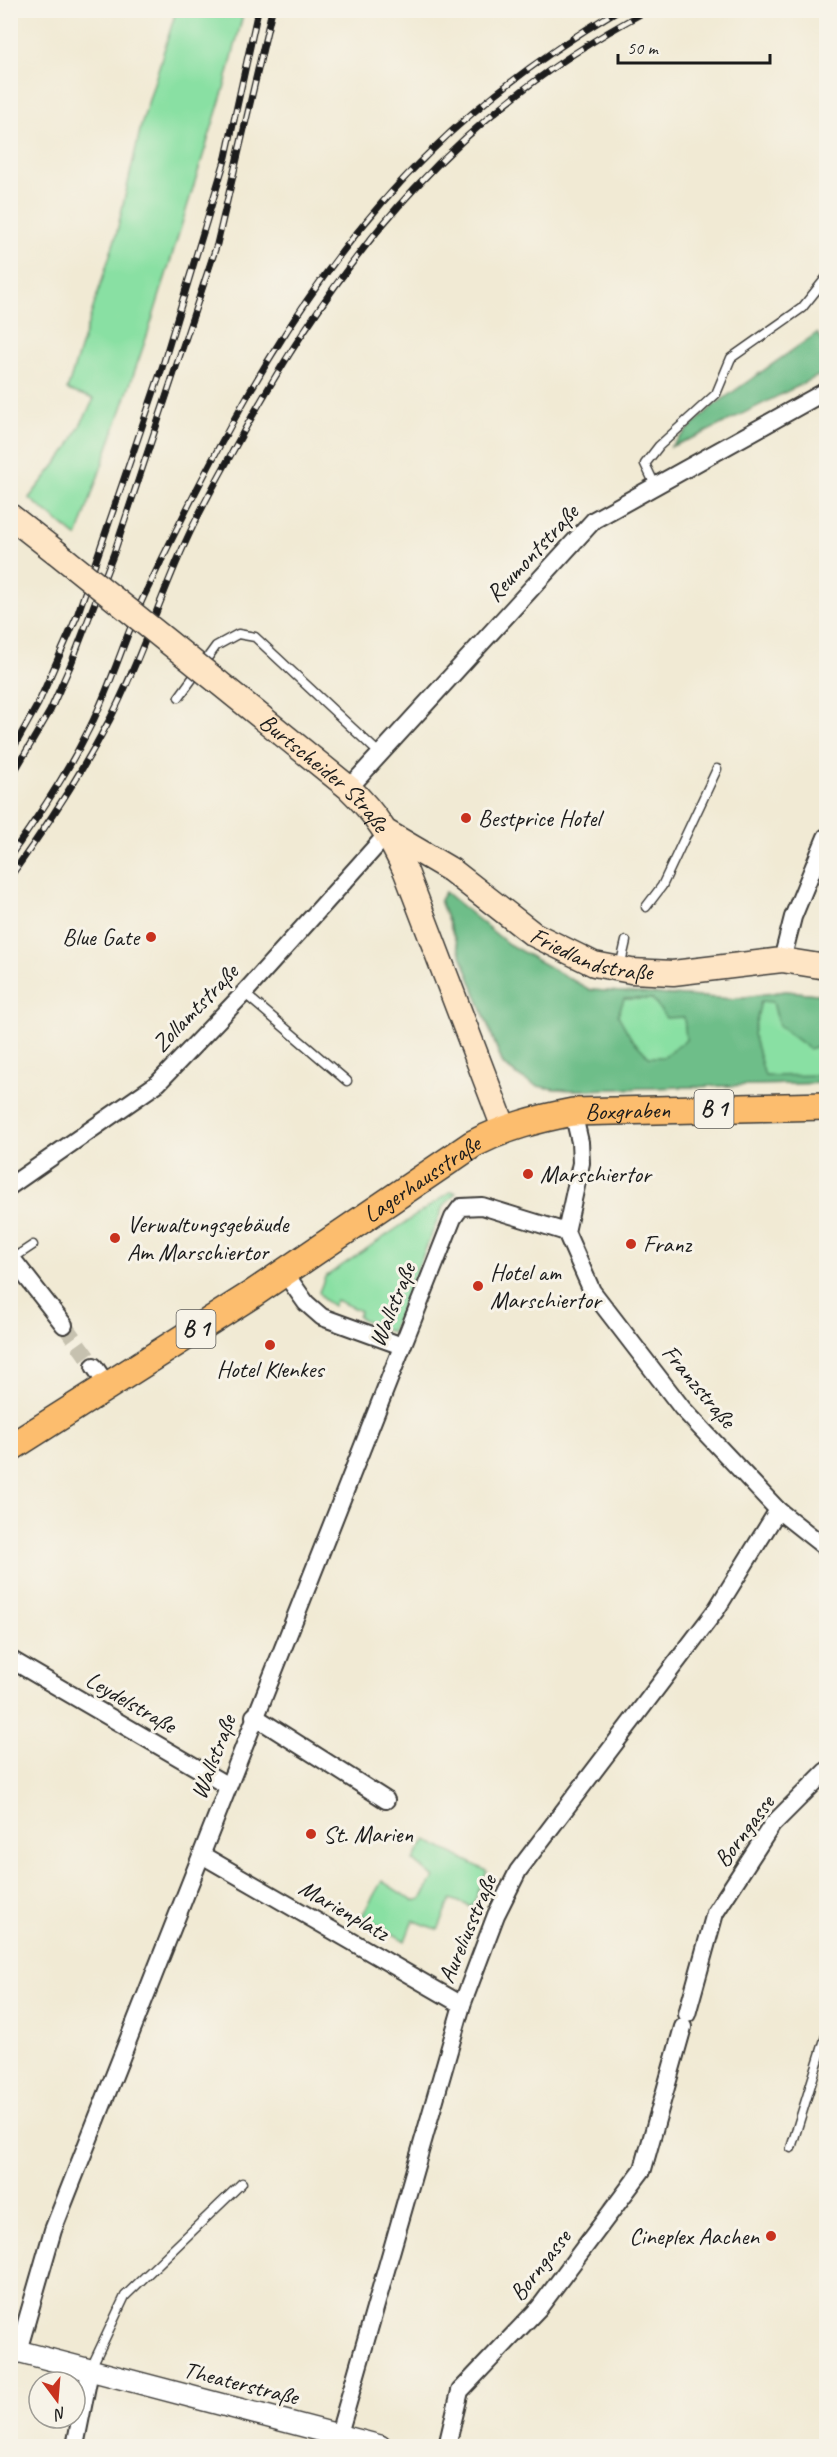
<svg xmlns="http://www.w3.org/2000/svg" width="837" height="2457" viewBox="0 0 837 2457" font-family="Caveat,sans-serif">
	<rect width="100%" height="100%" fill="#f7f3e8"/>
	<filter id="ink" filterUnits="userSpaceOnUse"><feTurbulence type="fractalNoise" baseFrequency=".0167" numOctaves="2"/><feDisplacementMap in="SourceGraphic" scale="12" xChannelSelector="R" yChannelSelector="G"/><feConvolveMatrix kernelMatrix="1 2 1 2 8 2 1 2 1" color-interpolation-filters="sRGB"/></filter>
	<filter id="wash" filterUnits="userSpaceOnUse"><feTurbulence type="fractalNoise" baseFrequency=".008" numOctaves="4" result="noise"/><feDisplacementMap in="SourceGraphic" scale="24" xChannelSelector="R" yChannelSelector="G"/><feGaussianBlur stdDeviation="1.35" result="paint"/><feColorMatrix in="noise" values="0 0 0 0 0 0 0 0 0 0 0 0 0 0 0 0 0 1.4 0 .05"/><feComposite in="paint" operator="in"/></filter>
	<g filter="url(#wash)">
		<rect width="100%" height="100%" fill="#f1ead4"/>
		<!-- green -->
		<g fill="#89e0a3" stroke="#527e60" stroke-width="1.5">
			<polygon points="176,11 244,11 225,85 148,333 77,537 29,498 67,450 94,399 67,390 116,236 141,126"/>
			<path d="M445,892L508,944L590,990L732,999L786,991L826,995V1083L577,1090C540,1089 532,1088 503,1065L440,900Z"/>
			<polygon points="452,1191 456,1193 443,1207 391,1332 358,1317 360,1311 336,1300 333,1306 323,1299 319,1292 325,1277"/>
			<polygon points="426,1840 487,1871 472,1907 451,1899 438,1930 413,1920 405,1941 362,1916 382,1881 413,1901 421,1899 434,1878 413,1860"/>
		</g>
		<!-- forest -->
		<g fill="#6ebe89" stroke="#456d52" stroke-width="1.5" fill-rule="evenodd">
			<polygon points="817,333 826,346 826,372 700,435 670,447 713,406"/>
			<path d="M445,892L508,944L590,990L732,999L786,991L826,995V1043L809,1049L779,1026L773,1002L761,1001L753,1034L765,1076L826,1075V1083L577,1090C540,1089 532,1088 503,1064L440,900ZM624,999H652L666,1018L684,1017L686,1040L663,1057H649L631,1038L618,1015Z"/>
		</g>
	</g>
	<g filter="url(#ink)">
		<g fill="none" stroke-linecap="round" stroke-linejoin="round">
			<!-- minor-tunnel -->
			<polyline stroke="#c6c1af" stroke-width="16" stroke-dasharray="16 8" stroke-linecap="butt" points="64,1325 94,1366"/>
			<!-- service casing -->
			<g stroke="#3c3b38" stroke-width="11">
				<g id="service">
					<polyline points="655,485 645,464 659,446 716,394 731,358 802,308 826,278"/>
					<polyline points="179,697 216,646 238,634 255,637 380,754"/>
					<polyline points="646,907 662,886 717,769"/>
					<polyline points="620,967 626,941"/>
					<polyline points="244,993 347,1081"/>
					<polyline points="12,1259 33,1245"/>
					<polyline points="791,2148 826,2036"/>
					<polyline points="90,2370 125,2296 242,2183"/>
				</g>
			</g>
			<!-- minor casing -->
			<g stroke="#3c3b38" stroke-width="20">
				<g id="minor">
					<polyline points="349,788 594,520 826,391"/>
					<polyline points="782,960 793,917 826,837"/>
					<polyline points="573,1112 580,1142 581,1163 566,1232 592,1291 682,1408 778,1510 826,1548"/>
					<polyline points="10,1186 158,1083 244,993 388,833"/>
					<polyline points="10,1256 64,1325"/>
					<polyline points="284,1272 306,1303 322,1317 402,1346"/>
					<polyline points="94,1366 107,1385"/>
					<polyline points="10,1659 228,1786"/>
					<polyline points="254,1716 386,1800"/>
					<polyline points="202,1855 462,2005"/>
					<polyline points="687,2014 715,1913 772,1825 826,1771"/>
					<polyline points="18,2351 53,2230 453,1218 461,1207 482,1206 566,1232"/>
					<polyline points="339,2434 462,2005 496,1915 518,1871 716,1610 778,1510"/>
					<polyline points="75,2446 90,2371"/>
					<polyline points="447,2446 460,2391 539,2308 643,2169 683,2027"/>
				</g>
			</g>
			<!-- tertiary casing -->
			<g stroke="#3c3b38" stroke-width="24">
				<polyline id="tertiary" points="10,2349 380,2446"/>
			</g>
			<!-- secondary casing -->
			<g stroke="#3c3b38" stroke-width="27">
				<g id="secondary">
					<polyline points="10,516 56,552"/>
					<path id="s1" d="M218,682L349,788C377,815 390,837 406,872L504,1128"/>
					<path id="s2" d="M388,833L451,870L533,934L594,964L631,971L673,973L782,960L826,967"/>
				</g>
			</g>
			<!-- primary casing -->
			<g stroke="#3c3b38" stroke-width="30">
				<g id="primary">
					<path id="s3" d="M10,1448L251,1295L473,1144C506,1127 537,1119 573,1112L826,1106"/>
				</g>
			</g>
			<!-- service -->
			<use href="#service" stroke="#fff" stroke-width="8"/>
			<!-- minor -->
			<use href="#minor" stroke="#fff" stroke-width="16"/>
			<!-- tertiary -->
			<use href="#tertiary" stroke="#fff" stroke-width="21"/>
			<!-- secondary -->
			<use href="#secondary" stroke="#fee5c5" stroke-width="24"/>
			<!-- primary -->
			<use href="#primary" stroke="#fcbd6e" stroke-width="27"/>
			<!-- rail casing -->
			<g stroke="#1c1c1c" stroke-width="7">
				<g id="rail">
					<polyline points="10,754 38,704 77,616 162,368 226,157 258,10"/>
					<polyline points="10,779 50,711 71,664 114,553 217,244 272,10"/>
					<path d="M10,856C39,816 67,773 89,729C111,686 124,639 144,596C221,437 303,275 431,151C487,96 551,50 618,10"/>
					<path d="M10,877C47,826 81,774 110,719C140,662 159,599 186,541C203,503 225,466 245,429C346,248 461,109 648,10"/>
				</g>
			</g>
			<!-- rail -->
			<use href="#rail" stroke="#f7f3e8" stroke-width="4.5" stroke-dasharray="14" stroke-linecap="butt"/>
			<!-- secondary-bridge casing -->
			<g stroke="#3c3b38" stroke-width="27" stroke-linecap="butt">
				<polyline id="secondary-bridge" points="56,552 218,682"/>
			</g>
			<!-- secondary-bridge -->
			<use href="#secondary-bridge" stroke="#fee5c5" stroke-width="24"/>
		</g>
	</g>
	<!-- markers -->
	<g fill="#c8321e" stroke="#f7f3e8" stroke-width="2">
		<circle cx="466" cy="818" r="6"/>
		<circle cx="151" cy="937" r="6"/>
		<circle cx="528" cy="1174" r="6"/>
		<circle cx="115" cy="1238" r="6"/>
		<circle cx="631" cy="1244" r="6"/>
		<circle cx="478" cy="1286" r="6"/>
		<circle cx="270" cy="1345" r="6"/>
		<circle cx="311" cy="1834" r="6"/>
		<circle cx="771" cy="2236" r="6"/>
	</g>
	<g text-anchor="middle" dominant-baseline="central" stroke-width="6" stroke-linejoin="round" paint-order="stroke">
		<!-- shield labels -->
		<g fill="#f7f3e8" stroke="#5e5c59" stroke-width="1.5">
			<rect x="694.5" y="1090" width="39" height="38" rx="4.5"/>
			<rect x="176.5" y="1310" width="39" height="38" rx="4.5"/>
		</g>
		<g font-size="22" font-weight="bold" fill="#1c1c1c">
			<text x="714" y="1109">B 1</text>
			<text x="196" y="1329">B 1</text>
		</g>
		<!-- street labels -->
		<g font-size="24" fill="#1c1c1c" stroke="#f7f3e8">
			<text transform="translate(532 553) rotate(-47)">Reumontstraße</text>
			<text stroke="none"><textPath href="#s1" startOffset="140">Burtscheider Straße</textPath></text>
			<text stroke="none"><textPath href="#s2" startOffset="240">Friedlandstraße</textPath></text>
			<text transform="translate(195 1008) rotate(-46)">Zollamtstraße</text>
			<text stroke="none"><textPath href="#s3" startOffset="714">Boxgraben</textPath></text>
			<text stroke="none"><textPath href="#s3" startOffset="492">Lagerhausstraße</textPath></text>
			<text transform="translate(392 1305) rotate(-68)">Wallstraße</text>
			<text transform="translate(699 1386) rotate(50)">Franzstraße</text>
			<text transform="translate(131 1702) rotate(30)">Leydelstraße</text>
			<text transform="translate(213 1757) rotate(-69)">Wallstraße</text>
			<text transform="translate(744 1831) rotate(-53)">Borngasse</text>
			<text transform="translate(344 1910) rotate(30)">Marienplatz</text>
			<text transform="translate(467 1929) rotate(-67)">Aureliusstraße</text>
			<text transform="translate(540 2265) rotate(-52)">Borngasse</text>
			<text transform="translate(241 2383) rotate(14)">Theaterstraße</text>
		</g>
		<!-- poi labels -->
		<g font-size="24" fill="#1c1c1c" stroke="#f7f3e8" text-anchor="start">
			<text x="478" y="818">Bestprice Hotel</text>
			<text x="139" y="937" text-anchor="end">Blue Gate</text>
			<text x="540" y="1174">Marschiertor</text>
			<text x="127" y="1224">Verwaltungsgebäude<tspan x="127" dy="28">Am Marschiertor</tspan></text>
			<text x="643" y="1244">Franz</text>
			<text x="490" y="1272">Hotel am<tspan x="490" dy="28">Marschiertor</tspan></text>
			<text x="270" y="1369" text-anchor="middle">Hotel Klenkes</text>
			<text x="323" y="1834">St. Marien</text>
			<text x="759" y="2236" text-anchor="end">Cineplex Aachen</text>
		</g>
	</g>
	<!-- margin -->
	<rect width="837" height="2457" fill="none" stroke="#f7f3e8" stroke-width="36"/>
	<!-- north arrow -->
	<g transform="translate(57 2400) rotate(164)"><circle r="28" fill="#f7f3e8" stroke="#9f9d96" stroke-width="1.5"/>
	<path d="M0-4.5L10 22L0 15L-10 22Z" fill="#c8321e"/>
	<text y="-9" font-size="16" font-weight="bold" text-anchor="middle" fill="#1c1c1c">N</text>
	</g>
	<!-- scale -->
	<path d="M618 54v9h152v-9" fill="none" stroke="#1c1c1c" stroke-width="3"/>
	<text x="627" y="54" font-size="18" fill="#1c1c1c" stroke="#f7f3e8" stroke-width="4.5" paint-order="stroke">50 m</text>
</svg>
